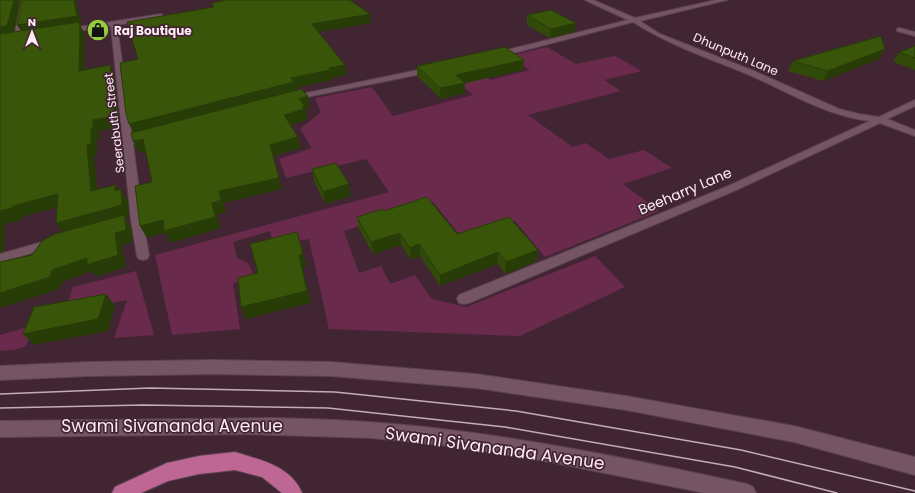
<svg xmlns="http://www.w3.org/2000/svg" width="915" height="493" viewBox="0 0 915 493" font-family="Poppins,sans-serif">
	<rect width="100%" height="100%" fill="#422533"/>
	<!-- green -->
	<g fill="#692a4c">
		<polygon points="547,47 576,64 615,56 642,71 604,80 621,91 528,115 573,147 586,143 609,159 644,150 672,168 623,184 659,211 545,257 515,221 462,238 433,202 344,231 359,273 381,266 390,284 415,275 432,299 466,307 595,256 625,287 520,336 329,329 309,239 273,246 270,231 233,242 237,258 248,263 255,278 233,283 240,329 172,335 155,255 389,192 366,159 286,178 279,159 312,148 300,129 321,112 315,98 372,87 393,116 473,95 443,70 470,64 490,80 530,70 509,56"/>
		<polygon points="136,271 154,335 114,338 127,300 65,311 73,287"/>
		<polygon points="34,325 26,346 18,349 0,351 0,335"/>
	</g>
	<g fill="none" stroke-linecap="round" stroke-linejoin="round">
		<!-- minor casing -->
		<g stroke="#5b434f" stroke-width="2">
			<g id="minor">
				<polygon points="21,0 27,0 20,38 17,40 14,38"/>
				<path d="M585,0H593L635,18L716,0H727L640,21L660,34L754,71L839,109L859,114L879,117L915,100V106L887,119L915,130V136L880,123L734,191L469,303L464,304L459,303L457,299L459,295L726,187L870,121C826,116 787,91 747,74C708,58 669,45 633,22L498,57L494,55L495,53L628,20Z"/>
				<polygon points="161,14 164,16 163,17 117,25 132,138 149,133 154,136 152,138 133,144 143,220 149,256 147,259 143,260 139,259 137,256 131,220 111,26 66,33 63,31 66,29"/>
				<polygon points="899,28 915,32 915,36 897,31 897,29"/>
				<polygon points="433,67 436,67 436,71 292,100 288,98 292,96"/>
				<polygon points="53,239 57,240 59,243 57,246 0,262 0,254"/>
				<polygon points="212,360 331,362 476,374 626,396 794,426 915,457 915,475 794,442 626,410 476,388 331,376 212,374 88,376 0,380 0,366 88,362"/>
				<path d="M270,418C327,419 385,422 442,429C545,441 646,462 747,484L753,487L756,493H705L529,458L441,445L372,438L244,434L0,437V421Z"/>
			</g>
		</g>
		<!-- major casing -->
		<g stroke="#5b434f" stroke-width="2">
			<path id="major" d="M235,452C260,460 291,466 302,493H282L262,477L235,470L199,474L168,481L141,493H112L115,487L167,463L199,456Z"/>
		</g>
		<!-- minor -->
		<use href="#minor" fill="#755564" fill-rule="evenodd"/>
		<!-- major -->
		<use href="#major" fill="#be6794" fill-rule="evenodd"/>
		<!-- tram -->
		<g stroke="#c3acb7" stroke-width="1.5">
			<polyline points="0,394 150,388 335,392 516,411 741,450 915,491"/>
			<polyline points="0,408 143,405 328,408 505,427 735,467 837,493"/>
		</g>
	</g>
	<!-- wall -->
	<g fill="#314909">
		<polygon points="527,15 576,23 574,32 550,38 527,25"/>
		<polygon points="915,46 915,70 893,62 899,52"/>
		<polygon points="879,59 823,81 788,71 793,61"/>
		<polygon points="524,60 523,70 465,83 465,93 441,99 417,76 417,66"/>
		<polygon points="312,169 351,196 325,204 314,181"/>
		<polygon points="384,211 457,234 538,250 536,262 505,274 498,264 440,286 420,256 411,260 401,245 373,254 359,229 357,217"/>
	</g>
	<!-- shaded-wall -->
	<g fill="#283c07">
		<polygon points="14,0 21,0 13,36 0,37 0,27"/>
		<polygon points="74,0 76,0 82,25 80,25 84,32 85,38 85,81 23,34 17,25"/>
		<polygon points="370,14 371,23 314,33 312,24"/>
		<polygon points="576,23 574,32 550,38 551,29"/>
		<polygon points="885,49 879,59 823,81 828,71"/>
		<polygon points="524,60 523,70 465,83 465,93 441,99 440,88 456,75"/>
		<polygon points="110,65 115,75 120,127 99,131 100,138 97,139 97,155 94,156 99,202 91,191 87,145 91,128"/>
		<polygon points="345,65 347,75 332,78 332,80 296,88 297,92 135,136 129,124 291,78 329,68"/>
		<polygon points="308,96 310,107 306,109 307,117 306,117 307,120 287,126 284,115 299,99"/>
		<polygon points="298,137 301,148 273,156 282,189 224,203 226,212 217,215 221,228 171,243 165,233 147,238 140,226 219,191 270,145"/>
		<polygon points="143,139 149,150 139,153 133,141"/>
		<polygon points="349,184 351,196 325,204 323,192"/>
		<polygon points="115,185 121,196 121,189 128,201 129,217 125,218 131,227 133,242 122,245 126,267 96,277 92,271 62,282 60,289 0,308 0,293 52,270 87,258 118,255 64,235 56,223 115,191"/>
		<polygon points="58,194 66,205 22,217 22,220 5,224 4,251 0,253 0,211 13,206"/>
		<polygon points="297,232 307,266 303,267 311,303 246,319 241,307 299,255"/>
		<polygon points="400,233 401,245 373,254 371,242"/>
		<polygon points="419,244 420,256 411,260 410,248"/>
		<polygon points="538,250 536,262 505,274 506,262"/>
		<polygon points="498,252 498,264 440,286 440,275"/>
		<polygon points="106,294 115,306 108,331 34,345 23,334"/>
	</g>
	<!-- building -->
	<g fill="#39550a" stroke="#283c07">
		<polygon points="0,0 14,0 7,26 0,27"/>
		<polygon points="22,0 74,0 77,16 17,25"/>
		<polygon points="227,0 350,0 370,14 312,24 345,65 329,68 330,70 291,78 294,82 129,124 126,114 120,63 138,59 127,22 214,7 211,3"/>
		<polygon points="551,10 576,23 551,29 527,15"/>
		<polygon points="79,22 80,28 79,71 110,65 114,116 93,120 93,127 91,128 91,144 87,145 91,191 115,185 115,191 121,189 122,205 56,223 58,194 13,206 12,208 0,211 0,34"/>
		<polygon points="881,36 885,49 828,71 793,61"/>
		<polygon points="915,46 915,58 899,52"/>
		<polygon points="505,47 524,60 456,75 465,83 440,88 417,66"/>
		<polygon points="301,89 308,96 299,99 305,106 302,107 304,109 284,115 298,137 270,145 279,178 219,191 221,200 212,203 215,217 164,231 163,220 140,226 135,186 152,182 143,139 133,141 131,133"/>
		<polygon points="336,163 349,184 323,192 312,169"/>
		<polygon points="427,197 457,234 509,217 538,250 506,262 498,252 440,275 419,244 410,248 400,233 371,242 357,217 383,209 384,211"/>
		<polygon points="124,215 126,230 115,233 118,255 87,265 87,258 52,270 50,277 0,293 0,262 32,255 42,241 55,234"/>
		<polygon points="297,232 303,254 299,255 307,291 241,307 238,278 258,273 250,244"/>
		<polygon points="106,294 98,319 23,334 34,307"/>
	</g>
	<!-- icons -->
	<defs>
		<g id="shop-disc" transform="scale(1.15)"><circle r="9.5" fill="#93cd3d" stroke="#422533"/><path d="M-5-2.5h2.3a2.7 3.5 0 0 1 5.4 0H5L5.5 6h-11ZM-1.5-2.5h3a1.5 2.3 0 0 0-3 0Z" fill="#111"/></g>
	</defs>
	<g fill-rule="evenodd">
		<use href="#shop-disc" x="98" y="30"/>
	</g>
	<g text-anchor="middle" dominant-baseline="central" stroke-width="3.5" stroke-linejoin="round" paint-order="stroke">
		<!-- far-poi labels -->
		<g font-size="12" font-weight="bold" fill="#ffebf4" stroke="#422533" text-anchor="start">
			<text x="114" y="30">Raj Boutique</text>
		</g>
		<!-- far-street labels -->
		<g font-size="12" fill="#ffebf4" stroke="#422533">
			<text transform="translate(736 54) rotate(23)">Dhunputh Lane</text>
			<text transform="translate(114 123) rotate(-97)">Seerabuth Street</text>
		</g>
		<!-- street labels -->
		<g font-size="14" fill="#ffebf4" stroke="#422533">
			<text transform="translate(685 191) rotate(-23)">Beeharry Lane</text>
		</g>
		<!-- near-street labels -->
		<g font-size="17" fill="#ffebf4" stroke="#422533">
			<text x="172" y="426">Swami Sivananda Avenue</text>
			<text transform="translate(495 448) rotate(8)">Swami Sivananda Avenue</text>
		</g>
	</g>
	<!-- north arrow -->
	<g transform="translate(32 32)" stroke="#422533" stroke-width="3" paint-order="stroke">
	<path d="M0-3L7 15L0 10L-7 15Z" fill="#ffebf4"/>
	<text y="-6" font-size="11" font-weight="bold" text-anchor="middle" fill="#ffebf4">N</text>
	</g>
</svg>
